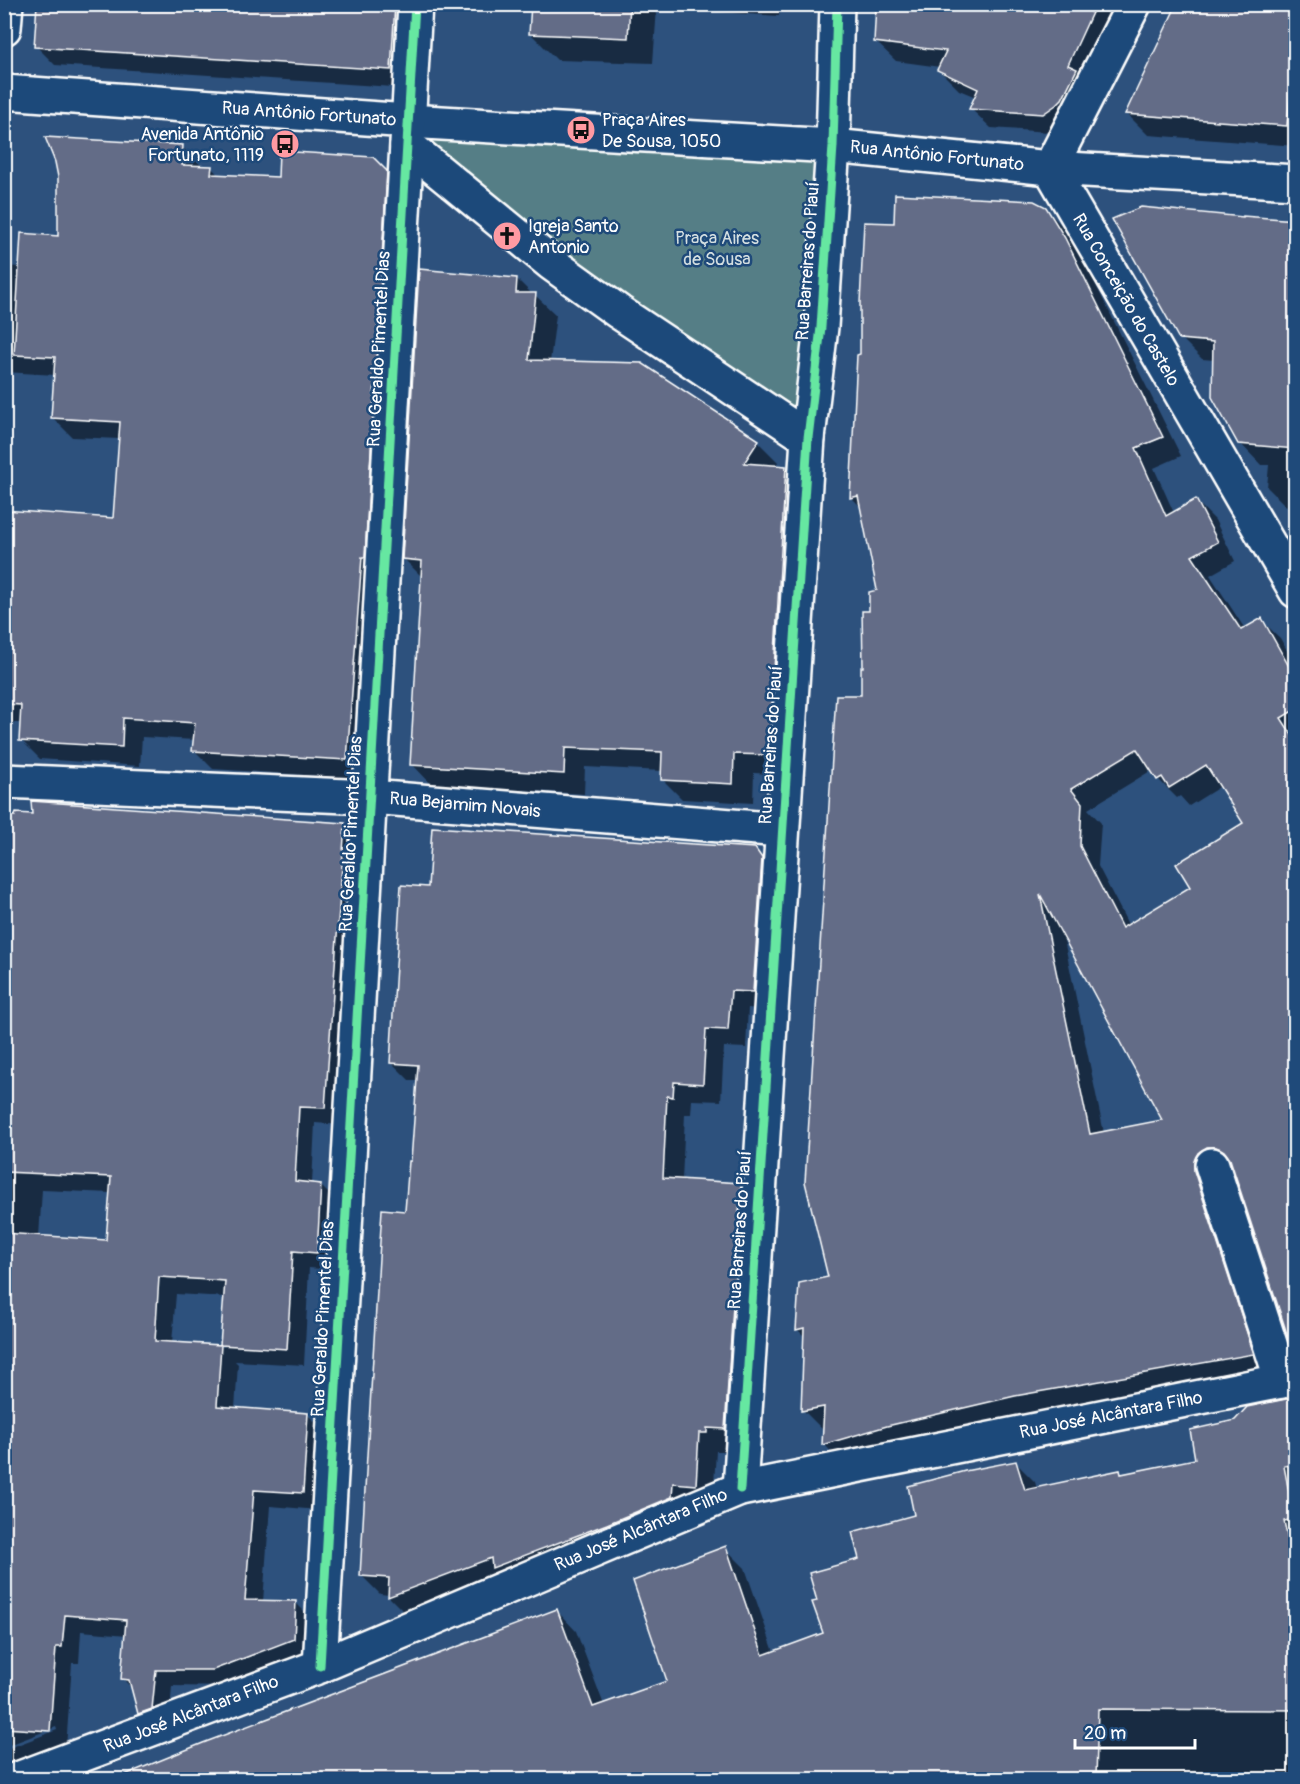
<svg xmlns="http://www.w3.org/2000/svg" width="1300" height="1784" viewBox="0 0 1300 1784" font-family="Pangolin,sans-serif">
	<rect width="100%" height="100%" fill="#2d517d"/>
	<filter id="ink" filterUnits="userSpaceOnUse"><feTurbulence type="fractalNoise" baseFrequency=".0167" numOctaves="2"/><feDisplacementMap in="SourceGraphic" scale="12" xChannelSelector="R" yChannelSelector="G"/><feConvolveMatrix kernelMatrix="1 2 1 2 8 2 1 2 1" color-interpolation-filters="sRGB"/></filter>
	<g filter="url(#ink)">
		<!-- green -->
		<polygon fill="#547e86" stroke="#aabec2" stroke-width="1.5" points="408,127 825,150 811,446 585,276"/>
		<!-- shadow -->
		<g fill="#0007" fill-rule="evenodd">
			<polygon points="39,4 415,4 409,88 55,65 37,47"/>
			<polygon points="533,4 780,4 779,16 657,8 653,63 557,60 531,34"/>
			<polygon points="877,4 1137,4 1063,133 991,128 971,109 976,97 959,90 939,70 940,67 896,61 875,41"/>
			<polygon points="1296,4 1296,146 1148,135 1127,114"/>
			<polygon points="182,147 202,166 212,168 219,176 279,179 373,159 405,192 366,779 213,769 194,750 195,740 142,737 140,766 40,759 21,740 22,723 13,723 4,714 4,529 115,519 120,439 72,437 52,417 56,375 4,372 4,266 20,267"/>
			<path d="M1045,208L1064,228L1083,259L1181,456L1154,468L1174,513L1196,501L1215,520L1235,561L1210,575L1245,629L1261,620L1280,638L1296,666V1349L1292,1346L1233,1165L1225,1166L1272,1373L842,1463L824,1444V1429H822L803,1410L805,1337L797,1329L829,1278L865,668L871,613L879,591L861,507L851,497L862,355L895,225ZM1152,770L1158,779L1177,798L1180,796L1189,806L1221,786L1245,824L1192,887L1129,926L1098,866L1101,823L1088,809ZM1063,935L1165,1121L1104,1133Z"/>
			<polygon points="1296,222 1296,509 1288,508 1267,487 1269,465 1261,465 1240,443 1214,360 1202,359 1181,338"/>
			<polygon points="517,279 532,294 535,295 556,315 550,362 758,442 778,462 775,466 786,467 806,487 788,775 754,773 753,803 682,799 662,779 662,771 585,767 584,794 432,785 412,764 423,578 404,559"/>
			<path d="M4,817L345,825L362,842L341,1125L315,1123L312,1184L320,1185L337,1202L333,1270L309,1268L304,1365L235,1361L238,1364L235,1409L307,1414L324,1431L319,1510L270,1506L263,1602L296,1603L313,1620L311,1656L231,1687L172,1686L169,1726L156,1730L139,1713L132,1688L122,1678L127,1635L81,1631L79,1663H72L66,1748L4,1772V1750L57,1730L56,1727L4,1747ZM42,1190L111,1193L108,1242L39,1237ZM176,1294L225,1297L222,1344L225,1347L172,1343Z"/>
			<polygon points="755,849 773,868 771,1010 748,1008 746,1048 724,1047 721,1101 692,1100 691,1114 685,1114 682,1181 740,1185 759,1203 743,1447 725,1446 724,1451 716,1451 713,1502 407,1615 389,1597 389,1595 380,1594 362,1576 413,1163 419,1081 410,1081 392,1063 429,889"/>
			<polygon points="1296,1426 1296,1780 114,1780 557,1611 576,1631 604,1705 669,1682 725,1548 745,1568 774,1652 825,1634 818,1602 861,1560 916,1516 1015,1462 1035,1482 1037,1489 1120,1471 1123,1475 1197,1460"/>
		</g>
		<!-- building -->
		<g fill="#646c87" stroke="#fff" stroke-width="1.5" fill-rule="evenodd">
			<polygon points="37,4 395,4 391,70 34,47"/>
			<polygon points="531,4 630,4 628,38 529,34"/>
			<polygon points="876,4 1096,4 1068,65 1077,69 1062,99 1056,105 1043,114 969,109 978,89 937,70 946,51 874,42"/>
			<polygon points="1177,4 1296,4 1296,36 1287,126 1125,114"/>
			<polygon points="45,137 183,145 182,165 212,166 211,174 278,177 279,151 373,157 387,171 365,557 362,557 347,760 192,751 195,723 123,718 122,747 19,741 21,705 4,704 4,510 113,518 120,422 51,418 55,357 14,355 21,233 58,236 58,177 55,162"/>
			<path d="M895,194L1034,201L1046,207L1065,238L1163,437L1136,448L1166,516L1196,499L1218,542L1192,556L1241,630L1262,618L1296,679V709L1281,718L1296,741V1345L1291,1346L1230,1159L1224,1151L1216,1147H1207L1198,1153L1194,1162V1171L1254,1354L1015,1396L887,1426L822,1445L824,1407L801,1411L804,1328L796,1330L799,1283L828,1277L805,1182L836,695H861V667H863L862,611H869V592L877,590L858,496L850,498L857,355L860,354V303L864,222L894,223ZM1137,749L1157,780L1162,777L1169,788L1206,765L1243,823L1176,864L1190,887L1122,928L1080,846L1082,803L1071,789ZM1040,894L1162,1120L1090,1134Z"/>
			<polygon points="1141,207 1243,217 1243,216 1296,220 1296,449 1238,444 1212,397 1213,342 1179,339 1112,219"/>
			<polygon points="419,269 517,278 516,293 536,293 529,360 642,363 759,440 744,463 786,466 769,755 734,754 733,784 661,780 662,752 565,748 564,774 410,765 422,561 402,559"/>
			<polygon points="31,801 345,823 325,1108 299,1107 295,1181 321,1184 317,1253 293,1251 287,1349 220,1345 225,1281 159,1277 155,1341 221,1345 217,1406 308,1413 303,1493 254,1490 245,1600 296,1601 294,1639 213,1670 156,1670 152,1709 138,1714 129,1680 121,1679 126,1620 65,1615 62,1647 56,1647 50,1731 4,1728 4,1233 106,1240 111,1177 4,1172 4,816 15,816 16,813 32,814"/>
			<polygon points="432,827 755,848 762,858 753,992 731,991 728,1030 706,1029 703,1084 674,1082 673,1097 667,1096 663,1178 741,1183 725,1429 707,1428 707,1433 699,1433 696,1485 673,1483 672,1497 607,1524 492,1568 491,1558 388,1597 389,1578 360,1576 366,1472 382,1209 405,1211 409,1161 411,1161 418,1065 390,1063 401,885 428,887"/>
			<polygon points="1296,1397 1296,1464 1284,1466 1294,1519 1284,1521 1296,1579 1296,1710 1098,1709 1096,1779 118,1779 117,1778 203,1743 557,1609 593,1707 667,1681 633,1581 726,1546 763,1655 823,1633 812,1602 817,1601 809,1573 859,1559 852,1532 914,1515 908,1486 965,1471 1016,1461 1025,1490 1120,1470 1121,1474 1195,1459 1190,1430 1235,1420 1247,1407"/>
		</g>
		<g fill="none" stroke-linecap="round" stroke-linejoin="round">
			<!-- street casing -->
			<g stroke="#fff" stroke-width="38">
				<g id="street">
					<polyline points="1134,4 1050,168 1296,591"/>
					<polyline points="4,28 6,4"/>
					<polyline points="4,92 408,121 833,146 1050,168 1296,182"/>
					<polyline points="407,145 551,263 619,312 808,438"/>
					<polyline points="4,781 370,797 782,830"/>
					<polyline points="1212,1165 1282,1381"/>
					<polyline points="740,1489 808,438 821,327 833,146 837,4"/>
					<polyline points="320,1666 415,4"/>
					<polyline points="15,1780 320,1666 740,1489 1296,1378"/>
				</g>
			</g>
			<!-- street -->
			<use href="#street" stroke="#1f4a7a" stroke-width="33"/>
			<!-- cycleway casing -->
			<g stroke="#1f4a7a" stroke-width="13">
				<g id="cycleway">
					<polyline points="740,1489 808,438 821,327 833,146 837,4"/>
					<polyline points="320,1666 415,4"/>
				</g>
			</g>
			<!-- cycleway -->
			<use href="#cycleway" stroke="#66e7a1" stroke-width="9"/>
		</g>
	</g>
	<!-- icons -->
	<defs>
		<g id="bus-disc" transform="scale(1.5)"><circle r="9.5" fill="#ff9aa2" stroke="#1f4a7a"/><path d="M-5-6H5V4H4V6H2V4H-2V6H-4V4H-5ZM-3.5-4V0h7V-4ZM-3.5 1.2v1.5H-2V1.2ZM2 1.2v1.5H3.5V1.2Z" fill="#111"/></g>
		<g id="church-disc" transform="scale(1.5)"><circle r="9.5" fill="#ff9aa2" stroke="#1f4a7a"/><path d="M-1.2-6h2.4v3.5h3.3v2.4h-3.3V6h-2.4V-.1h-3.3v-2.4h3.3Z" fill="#111"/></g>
	</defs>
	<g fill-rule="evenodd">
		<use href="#bus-disc" x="581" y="130"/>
		<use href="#bus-disc" x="285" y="144"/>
		<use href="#church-disc" x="507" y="236"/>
	</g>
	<g text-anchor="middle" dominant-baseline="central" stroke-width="5" stroke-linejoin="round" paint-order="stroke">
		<!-- street labels -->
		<g font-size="18" fill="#fff" stroke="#1f4a7a">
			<text transform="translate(309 114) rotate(4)">Rua Antônio Fortunato</text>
			<text transform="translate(937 156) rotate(6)">Rua Antônio Fortunato</text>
			<text transform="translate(808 261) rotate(-86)">Rua Barreiras do Piauí</text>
			<text transform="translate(1126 300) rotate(60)">Rua Conceição do Castelo</text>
			<text transform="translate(379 349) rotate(-87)">Rua Geraldo Pimentel Dias</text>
			<text transform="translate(771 745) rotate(-86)">Rua Barreiras do Piauí</text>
			<text transform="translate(465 805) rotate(5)">Rua Bejamim Novais</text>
			<text transform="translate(351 834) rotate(-87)">Rua Geraldo Pimentel Dias</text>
			<text transform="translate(740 1230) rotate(-86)">Rua Barreiras do Piauí</text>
			<text transform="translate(323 1319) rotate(-87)">Rua Geraldo Pimentel Dias</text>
			<text transform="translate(1111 1415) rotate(-11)">Rua José Alcântara Filho</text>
			<text transform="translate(641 1530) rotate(-23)">Rua José Alcântara Filho</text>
			<text transform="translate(191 1714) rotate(-21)">Rua José Alcântara Filho</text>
		</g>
		<!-- poi labels -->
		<g font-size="18" fill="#fff" stroke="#1f4a7a" text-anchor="start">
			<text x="602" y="120">Praça Aires<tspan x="602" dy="21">De Sousa, 1050</tspan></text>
			<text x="264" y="134" text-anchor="end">Avenida Antônio<tspan x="264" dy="21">Fortunato, 1119</tspan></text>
			<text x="528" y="226">Igreja Santo<tspan x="528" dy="21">Antonio</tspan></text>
		</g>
		<!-- park labels -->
		<g font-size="18" fill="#d4dfe1" stroke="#1f4a7a">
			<text x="717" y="238">Praça Aires<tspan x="717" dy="21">de Sousa</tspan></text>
		</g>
	</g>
	<!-- margin -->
	<rect width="1300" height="1784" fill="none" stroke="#1f4a7a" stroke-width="24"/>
	<rect x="12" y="12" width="1276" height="1760" fill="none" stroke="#fff" stroke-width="2" filter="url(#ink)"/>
	<!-- scale -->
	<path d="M1075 1739v9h120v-9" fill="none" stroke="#ffffff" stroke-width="3"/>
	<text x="1084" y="1739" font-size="18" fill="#ffffff" stroke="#1f4a7a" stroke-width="4.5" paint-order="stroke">20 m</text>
</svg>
